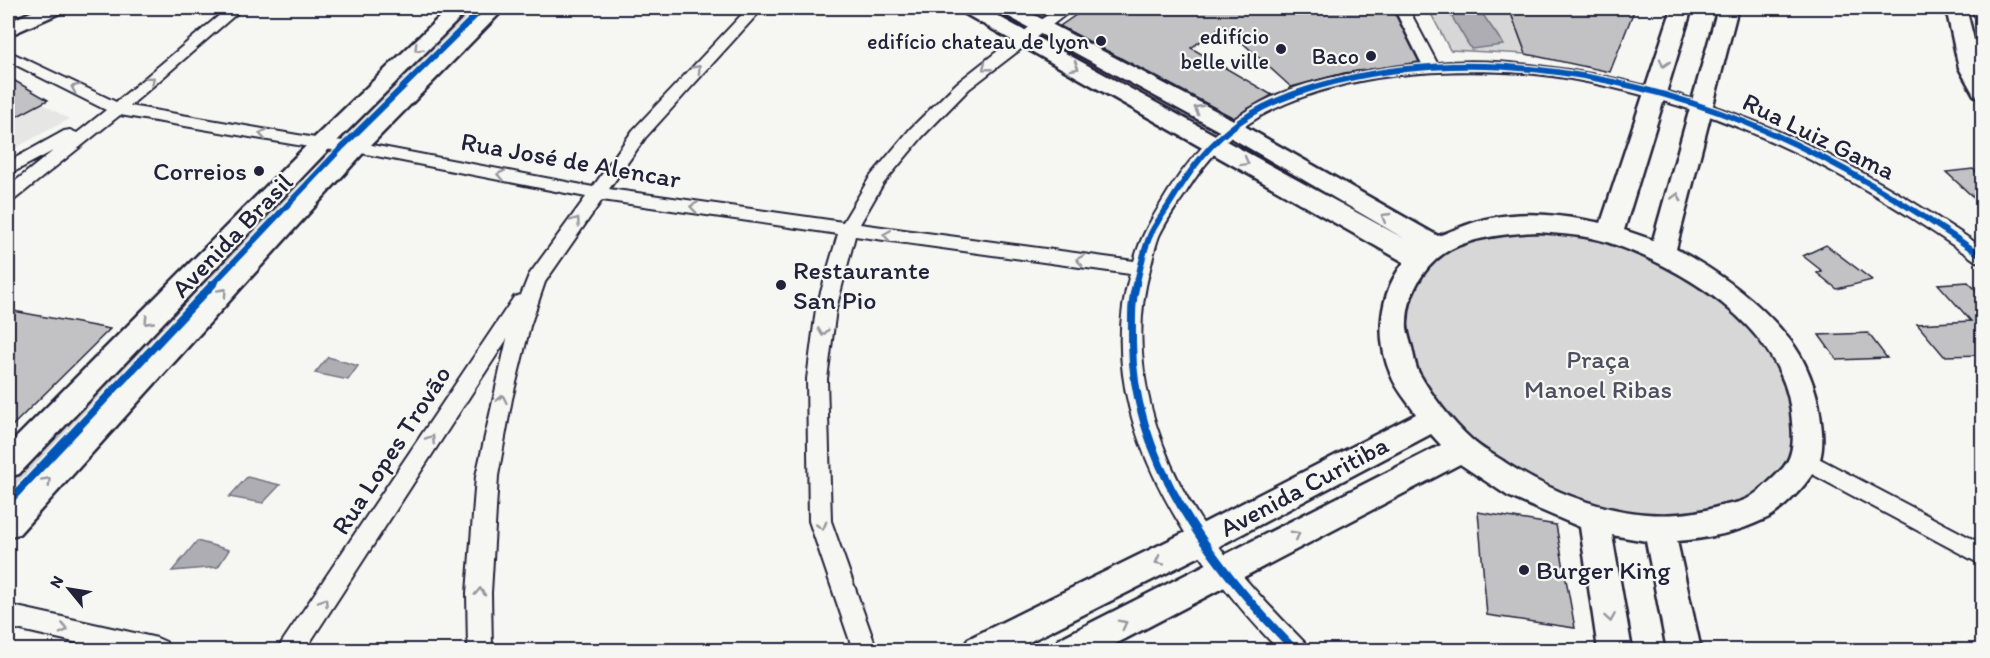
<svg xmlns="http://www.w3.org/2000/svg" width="1990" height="658" viewBox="0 0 1990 658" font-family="Itim,sans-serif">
	<rect width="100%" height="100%" fill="#f6f6f2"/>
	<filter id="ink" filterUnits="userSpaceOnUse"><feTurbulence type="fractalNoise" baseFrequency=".0167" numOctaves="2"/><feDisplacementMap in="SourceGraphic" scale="12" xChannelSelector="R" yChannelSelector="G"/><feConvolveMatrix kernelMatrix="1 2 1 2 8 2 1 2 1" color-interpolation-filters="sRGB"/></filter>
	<g filter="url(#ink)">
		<!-- built -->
		<polygon fill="#e6e6e4" points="8,84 69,119 8,152"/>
		<!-- green -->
		<g fill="#d7d7d7" stroke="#7c7c89" stroke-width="1.5">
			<polygon points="471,8 490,8 351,147 8,502 8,469"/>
			<polygon points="1428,8 1509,8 1526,54 1450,50"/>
			<polygon points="1539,223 1662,253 1781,348 1808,437 1757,509 1659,529 1519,487 1404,374 1404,280 1436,246"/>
		</g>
		<!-- water -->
		<g fill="#adadb3" stroke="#757583" stroke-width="1.5">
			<polygon points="1479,9 1504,45 1471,49 1449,12"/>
			<polygon points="328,357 358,366 348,380 315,373"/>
			<polygon points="247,477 280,485 263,503 229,497"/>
			<polygon points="197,541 229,550 218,567 172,571"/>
		</g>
		<!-- building -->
		<g fill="#c2c2c4" stroke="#22223b" stroke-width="1.5">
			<polygon points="1086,8 1392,8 1419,62 1344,73 1291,87 1223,25 1191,48 1272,95 1234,118 1060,26"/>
			<polygon points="1509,8 1635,8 1610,72 1526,54"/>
			<polygon points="8,77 48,100 8,121"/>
			<polygon points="1973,169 1983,178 1983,206 1946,172"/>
			<polygon points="1826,245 1872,280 1837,289 1817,273 1822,271 1803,256"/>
			<polygon points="1968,282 1983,297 1983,355 1944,356 1917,324 1971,321 1938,284"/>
			<polygon points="8,310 110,329 8,430"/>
			<polygon points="1868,333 1887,358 1837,360 1819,335"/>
			<polygon points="1478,512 1556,525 1575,628 1487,615"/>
		</g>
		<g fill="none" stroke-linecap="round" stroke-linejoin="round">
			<!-- street casing -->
			<g stroke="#22223b" stroke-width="4">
				<g id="street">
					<path d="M228,8H243L130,106L321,139L356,142L593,187L633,130L748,8H763L645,138L609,189L843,222L870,177L911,128L957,83L1018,35L1058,8H1074L969,89L923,136L883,184L860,224L1134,261C1141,235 1154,215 1168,192C1232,91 1311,76 1422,64L1394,8H1408L1437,63C1480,58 1526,64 1568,70C1724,94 1854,159 1982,247V262L1976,261C1869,186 1768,129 1642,95C1604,85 1564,76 1525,73C1442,68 1351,72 1274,109C1235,127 1207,158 1185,194C1176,207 1166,221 1159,236C1155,246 1153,258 1150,269C1130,342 1147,417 1180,484C1210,544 1257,594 1304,642L1307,650H1279C1187,555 1090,413 1130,274L855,236L836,309L827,379L831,521L877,650H853L809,521L807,379L816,309L838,234L602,200L545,282L530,326L512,399L498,476L491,593L492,650H468L467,593L476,476L507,339L305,650H279L282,642L514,297L521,295L529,275L586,197L356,152L321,149L120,115L14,200L8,202V187L53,151L8,175V162L64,131L70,130L77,133L106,110L8,61V51L116,102Z"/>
					<polygon points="1805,451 1982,544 1982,565 1797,466 1794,460 1797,454"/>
					<polygon points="8,605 157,638 166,642 169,650 109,650 8,627"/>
				</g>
			</g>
			<!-- secondary casing -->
			<g stroke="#22223b" stroke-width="5">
				<g id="secondary">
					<polygon points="40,8 65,8 62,12 8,36 8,22"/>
					<polygon points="449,8 470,8 329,149 19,474 8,477 8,446 313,139"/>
					<polygon points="484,8 505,8 364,152 19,534 8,537 8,503 348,142"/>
					<path d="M959,8H983L1405,239L1223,133L1000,12L997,8H1021L1239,123L1438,236C1455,230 1473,221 1491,218C1527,210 1566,216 1601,223L1672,8H1692L1624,230L1653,240L1718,8H1738L1676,249C1719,272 1758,300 1789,339C1805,358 1817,390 1820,414C1822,429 1824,445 1820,459C1815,477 1782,512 1765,519C1738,532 1707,539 1677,541L1701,650H1667L1646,541L1612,535L1632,650H1598L1580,527L1508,496L1460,464L1104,650H1054L1059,639L1441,445L1431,434L1210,551L1013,650H963L968,639L1188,531L1416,414C1408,402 1396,389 1391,375C1375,338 1379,294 1404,262L962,12ZM1539,232C1562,234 1585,235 1607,242C1681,266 1782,327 1791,412C1793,432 1796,452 1783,468C1774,478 1758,493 1747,499C1739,503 1729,504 1721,506C1648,529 1568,503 1506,463C1495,455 1481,449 1471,439C1452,422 1432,396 1419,373C1415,366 1414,356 1412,348C1410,340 1406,330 1407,322C1408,295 1421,270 1443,254C1467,237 1510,233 1539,232Z"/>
					<polygon points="1946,8 1966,8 1982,71 1982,97 1974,95 1959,68"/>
					<polygon points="1972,8 1982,8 1982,17 1975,15"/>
				</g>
			</g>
			<!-- street -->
			<use href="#street" fill="#f6f6f2" fill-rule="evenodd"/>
			<!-- secondary -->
			<use href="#secondary" fill="#f6f6f2" fill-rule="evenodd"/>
			<!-- cycleway-far1 casing -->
			<g stroke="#f6f6f2" stroke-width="9">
				<g id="cycleway-far1">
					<polyline points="211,286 343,146 483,8"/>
					<path d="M1136,286C1140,270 1143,253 1149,238C1153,227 1161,217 1167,208C1185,179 1202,151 1229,130C1259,104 1299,91 1337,81C1481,46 1637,75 1771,133C1846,166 1915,209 1982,256"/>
				</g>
			</g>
			<!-- cycleway casing -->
			<g stroke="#f6f6f2" stroke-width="12">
				<g id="cycleway">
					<path d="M1136,284C1131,302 1132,320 1132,339C1131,461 1214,567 1295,650"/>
					<polyline points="8,502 213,284"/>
				</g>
			</g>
			<!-- cycleway-far1 -->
			<use href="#cycleway-far1" stroke="#0057b8" stroke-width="6"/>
			<!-- cycleway -->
			<use href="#cycleway" stroke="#0057b8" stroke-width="8"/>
		</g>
		<!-- one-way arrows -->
		<defs><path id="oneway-chevron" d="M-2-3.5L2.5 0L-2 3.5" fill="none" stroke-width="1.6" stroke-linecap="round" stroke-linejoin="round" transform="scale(1.5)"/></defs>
		<g stroke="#9797a0">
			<use href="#oneway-chevron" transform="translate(418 48) rotate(135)"/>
			<use href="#oneway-chevron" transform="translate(1664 63) rotate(107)"/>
			<use href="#oneway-chevron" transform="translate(986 67) rotate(141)"/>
			<use href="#oneway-chevron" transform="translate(1075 67) rotate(29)"/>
			<use href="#oneway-chevron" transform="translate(697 69) rotate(-47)"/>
			<use href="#oneway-chevron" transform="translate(151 80) rotate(-40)"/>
			<use href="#oneway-chevron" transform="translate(75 88) rotate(-154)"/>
			<use href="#oneway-chevron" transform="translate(1198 109) rotate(-152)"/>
			<use href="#oneway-chevron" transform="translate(263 134) rotate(-170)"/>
			<use href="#oneway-chevron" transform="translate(1245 162) rotate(29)"/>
			<use href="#oneway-chevron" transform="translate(501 175) rotate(-169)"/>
			<use href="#oneway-chevron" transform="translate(1677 197) rotate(-75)"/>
			<use href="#oneway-chevron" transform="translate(694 207) rotate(-172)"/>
			<use href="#oneway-chevron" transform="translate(1385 217) rotate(-150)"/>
			<use href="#oneway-chevron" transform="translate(576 221) rotate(-55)"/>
			<use href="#oneway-chevron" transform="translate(887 235) rotate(-172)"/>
			<use href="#oneway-chevron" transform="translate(1080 260) rotate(-172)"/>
			<use href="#oneway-chevron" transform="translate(223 292) rotate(-47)"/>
			<use href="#oneway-chevron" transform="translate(148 321) rotate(134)"/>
			<use href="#oneway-chevron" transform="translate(823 332) rotate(97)"/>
			<use href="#oneway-chevron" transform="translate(502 399) rotate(-78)"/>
			<use href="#oneway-chevron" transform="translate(431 439) rotate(-57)"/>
			<use href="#oneway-chevron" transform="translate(47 481) rotate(-47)"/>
			<use href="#oneway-chevron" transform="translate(822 526) rotate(75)"/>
			<use href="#oneway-chevron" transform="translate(1296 535) rotate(-28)"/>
			<use href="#oneway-chevron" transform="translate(1159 561) rotate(153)"/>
			<use href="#oneway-chevron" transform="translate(480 592) rotate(-88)"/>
			<use href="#oneway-chevron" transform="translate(324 602) rotate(-57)"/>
			<use href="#oneway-chevron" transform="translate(1610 618) rotate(81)"/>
			<use href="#oneway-chevron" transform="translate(1123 624) rotate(-27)"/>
			<use href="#oneway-chevron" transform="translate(64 629) rotate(13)"/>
		</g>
	</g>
	<!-- markers -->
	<g fill="#22223b" stroke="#f6f6f2" stroke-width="2">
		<circle cx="1101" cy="41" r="6"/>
		<circle cx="1281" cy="49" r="6"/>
		<circle cx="1371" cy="56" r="6"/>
		<circle cx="259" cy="171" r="6"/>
		<circle cx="781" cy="285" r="6"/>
		<circle cx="1524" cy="570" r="6"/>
	</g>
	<g text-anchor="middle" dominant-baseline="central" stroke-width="4.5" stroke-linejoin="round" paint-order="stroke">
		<!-- far-poi labels -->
		<g font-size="22" fill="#22223b" stroke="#f6f6f2" text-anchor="end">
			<text x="1269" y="36">edifício<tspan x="1269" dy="25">belle ville</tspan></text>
			<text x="1089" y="41">edifício chateau de lyon</text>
			<text x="1359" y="56">Baco</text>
		</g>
		<!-- street labels -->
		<g font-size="26" fill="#22223b" stroke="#f6f6f2">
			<text transform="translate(1819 136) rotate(26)">Rua Luiz Gama</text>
			<text transform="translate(571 160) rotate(10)">Rua José de Alencar</text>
			<text transform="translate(232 235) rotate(-46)">Avenida Brasil</text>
			<text transform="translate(391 450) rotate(-57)">Rua Lopes Trovão</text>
			<text transform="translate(1304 486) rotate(-28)">Avenida Curitiba</text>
		</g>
		<!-- poi labels -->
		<g font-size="26" fill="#22223b" stroke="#f6f6f2" text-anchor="start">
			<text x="247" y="171" text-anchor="end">Correios</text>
			<text x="793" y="270">Restaurante<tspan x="793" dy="30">San Pio</tspan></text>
			<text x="1536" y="570">Burger King</text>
		</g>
		<!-- park labels -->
		<g font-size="26" fill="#4f4f62" stroke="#f6f6f2">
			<text x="1598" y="359">Praça<tspan x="1598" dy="30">Manoel Ribas</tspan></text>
		</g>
	</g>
	<!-- margin -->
	<rect width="1990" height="658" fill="none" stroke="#f6f6f2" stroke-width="30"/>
	<rect x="15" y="15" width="1960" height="628" fill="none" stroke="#22223b" stroke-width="2" filter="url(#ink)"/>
	<!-- north arrow -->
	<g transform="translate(69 589) rotate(300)" stroke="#f6f6f2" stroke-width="4.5" paint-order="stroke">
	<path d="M0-4.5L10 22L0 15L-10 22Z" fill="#22223b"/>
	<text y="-9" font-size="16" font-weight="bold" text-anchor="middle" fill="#22223b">N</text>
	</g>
</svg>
